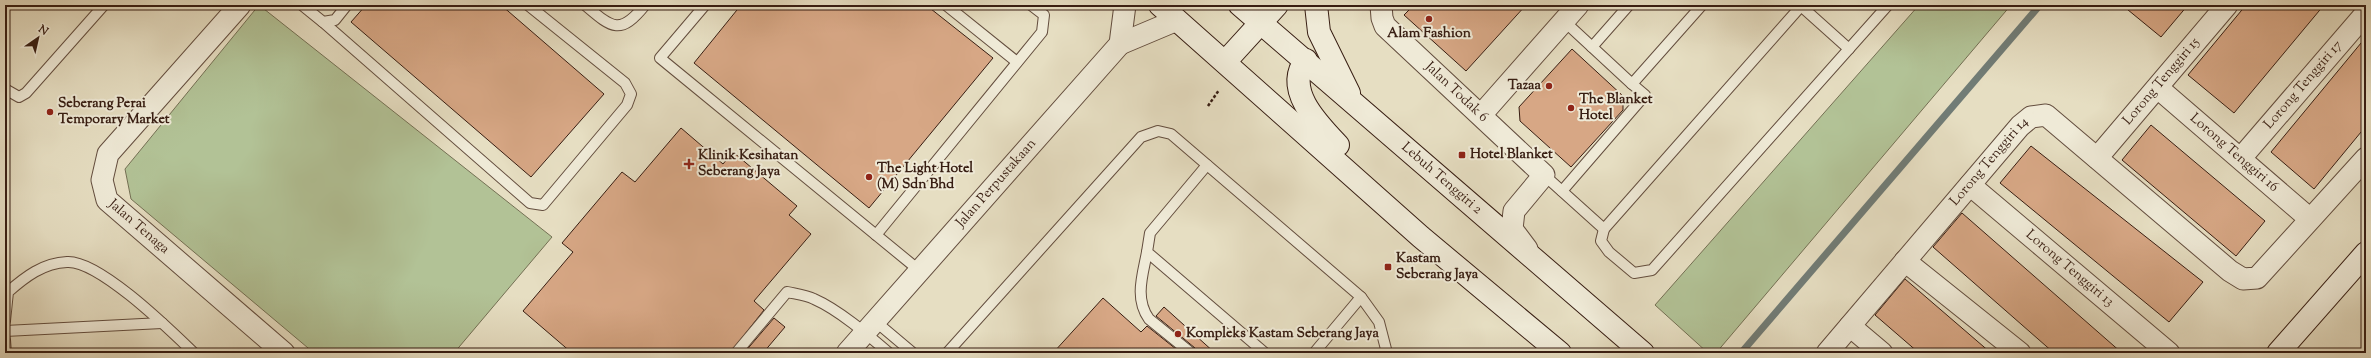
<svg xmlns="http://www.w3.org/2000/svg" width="2371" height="358" viewBox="0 0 2371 358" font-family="'Sorts Mill Goudy',serif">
	<rect width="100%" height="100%" fill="#e6dec2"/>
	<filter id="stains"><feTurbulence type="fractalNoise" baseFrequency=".005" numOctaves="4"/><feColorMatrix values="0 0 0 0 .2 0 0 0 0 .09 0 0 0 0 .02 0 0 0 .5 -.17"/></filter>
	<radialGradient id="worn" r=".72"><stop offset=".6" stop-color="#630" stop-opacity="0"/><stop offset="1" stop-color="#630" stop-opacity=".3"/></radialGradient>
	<!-- green -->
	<g fill="#b2c296" stroke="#747054">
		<polygon points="259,5 552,237 454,353 314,353 131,199 125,169"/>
		<polygon points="1919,5 2011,5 1716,353 1708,353 1655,305"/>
	</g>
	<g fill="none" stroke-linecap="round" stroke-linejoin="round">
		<!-- stream -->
		<polyline stroke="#717c76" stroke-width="7" points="1741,353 2040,5"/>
	</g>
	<!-- building -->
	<g fill="#d7a785" stroke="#371d12">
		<polygon points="366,5 501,5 604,94 531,177 351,22"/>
		<polygon points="741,5 926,5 993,58 869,208 694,63"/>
		<polygon points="1414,5 1526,5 1466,71 1404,15"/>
		<polygon points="2122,5 2188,5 2161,37"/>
		<polygon points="2246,5 2324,5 2234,113 2188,75"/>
		<polygon points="2366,37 2366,126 2314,189 2271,152"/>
		<polygon points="1572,49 1623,96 1623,110 1571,167 1520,121 1519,107"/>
		<polygon points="2151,125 2265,221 2236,256 2122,160"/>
		<polygon points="681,128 723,164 733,152 797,206 789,215 811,234 754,301 764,310 730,353 572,353 523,311 573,252 562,243 622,172 635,182"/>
		<polygon points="2031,146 2203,282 2169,322 2000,183"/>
		<polygon points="1962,213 2122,353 2054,353 1933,247"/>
		<polygon points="1905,279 1991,353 1919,353 1875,315"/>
		<polygon points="1103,298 1141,332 1147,326 1181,353 1053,353"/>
		<polygon points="1164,307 1215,353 1197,353 1195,348 1156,316"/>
		<polygon points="774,318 785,327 763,353 744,353"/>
	</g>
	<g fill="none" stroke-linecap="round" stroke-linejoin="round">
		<!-- lane casing -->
		<g stroke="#634d3e" stroke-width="12">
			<g id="lane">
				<polyline points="302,5 323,22 335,20 347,5"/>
				<path d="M585,5C612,28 620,36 645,5"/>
				<polyline points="705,5 660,58 920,271"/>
				<polyline points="946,5 1017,62"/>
				<polyline points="1801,6 1849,49"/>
				<polyline points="1564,21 1632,84 1702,5"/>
				<polyline points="323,22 530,203 543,205 627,105 631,94 625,83 528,5"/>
				<polyline points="1592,47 1629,5"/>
				<polyline points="5,89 19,97 26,93 104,5"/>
				<polyline points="1207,165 1150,233 1147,252 1265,353"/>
				<polyline points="1544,175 1604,229 1802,5"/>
				<polyline points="1562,191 1645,95 1632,84"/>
				<polyline points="1604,229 1601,241 1609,252 1634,273 1652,270 1888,5"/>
				<polyline points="876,235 1042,32 1044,15 1031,5"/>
				<path d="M1147,252C1143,274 1134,298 1149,319L1191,353"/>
				<path d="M5,321L8,292C25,277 43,263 67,262C99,260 170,330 194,353"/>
				<polyline points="875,321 913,353"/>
				<polyline points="5,331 162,323"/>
				<polyline points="5,340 6,353"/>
				<path d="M736,353L787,292C796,294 806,295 814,299C839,310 868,335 889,353"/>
				<polyline points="947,353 1141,137 1158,131 1171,134 1361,297 1379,322 1387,353"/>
				<polyline points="1314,353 1361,297"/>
			</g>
		</g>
		<!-- street casing -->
		<g stroke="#634d3e" stroke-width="23">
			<g id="street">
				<path id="s1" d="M240,5L108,154L102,180L107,200L284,353"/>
				<path id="s2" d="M1381,5L1382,18L1385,26L1544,175L1514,211L1512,229L1527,249"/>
				<polyline points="1120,44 1177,20"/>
				<path id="s3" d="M2158,88L2310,219"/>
				<polyline points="1481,115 1578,5"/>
				<path id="s4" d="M2097,158L2227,5"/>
				<path id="s5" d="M2241,158L2366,13"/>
				<path id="s6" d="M1970,185L2169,353"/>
				<polyline points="1905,261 2020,353"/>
				<polyline points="1850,326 1882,353"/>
				<path id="s7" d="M847,353L1120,44L1125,5"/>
				<path id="s8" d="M1827,353L2020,126L2031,117L2046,115L2230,271L2243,279L2257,278L2366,158"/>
			</g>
		</g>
		<!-- secondary casing -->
		<g stroke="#371d12" stroke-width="24">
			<g id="secondary">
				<polyline points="1160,5 1421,237 1560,353"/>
				<path id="s9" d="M1240,5L1643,353"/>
				<polyline points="1316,5 1319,32 1349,93"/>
				<path d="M1306,60C1283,89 1318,124 1338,145"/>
				<polyline points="1225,62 1277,5"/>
				<polyline points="2278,353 2366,253"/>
			</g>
		</g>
		<!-- path -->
		<polyline stroke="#371d12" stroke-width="2.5" stroke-dasharray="3 2" stroke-linecap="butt" points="1208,106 1219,90"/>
		<!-- lane -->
		<use href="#lane" stroke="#efead7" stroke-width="10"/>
		<!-- street -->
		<use href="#street" stroke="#efead7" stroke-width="21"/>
		<!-- secondary -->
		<use href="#secondary" stroke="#efead7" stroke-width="22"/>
	</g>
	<!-- markers -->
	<g fill="#8f2418" stroke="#efead7" stroke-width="1.5">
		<circle cx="1429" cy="19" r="4"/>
		<circle cx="1549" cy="86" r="4"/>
		<circle cx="1571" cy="108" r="4"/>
		<circle cx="50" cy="112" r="4"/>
		<rect x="1458" y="151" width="8" height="8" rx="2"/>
		<path d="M687 158h4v4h4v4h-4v4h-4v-4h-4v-4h4z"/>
		<circle cx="869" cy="177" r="4"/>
		<rect x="1384" y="263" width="8" height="8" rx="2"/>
		<circle cx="1178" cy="334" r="4"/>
	</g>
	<g text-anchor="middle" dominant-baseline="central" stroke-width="4" stroke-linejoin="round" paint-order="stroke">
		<!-- poi labels -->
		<g font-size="14" font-weight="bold" fill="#371d12" stroke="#efead7" text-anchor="start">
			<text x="1429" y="34" text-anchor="middle">Alam Fashion</text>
			<text x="1541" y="86" text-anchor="end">Tazaa</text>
			<text x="1579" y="100">The Blanket<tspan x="1579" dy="16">Hotel</tspan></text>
			<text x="58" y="104">Seberang Perai<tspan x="58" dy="16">Temporary Market</tspan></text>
			<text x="1470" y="155">Hotel Blanket</text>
			<text x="698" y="156">Klinik Kesihatan<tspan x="698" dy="16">Seberang Jaya</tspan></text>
			<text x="877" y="169">The Light Hotel<tspan x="877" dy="16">(M) Sdn Bhd</tspan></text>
			<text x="1396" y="259">Kastam<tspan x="1396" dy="16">Seberang Jaya</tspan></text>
			<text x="1186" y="334">Kompleks Kastam Seberang Jaya</text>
		</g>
		<!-- street labels -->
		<g font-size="14" fill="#371d12" stroke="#efead7">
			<text stroke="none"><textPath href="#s4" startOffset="100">Lorong Tenggiri 15</textPath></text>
			<text stroke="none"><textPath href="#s5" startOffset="96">Lorong Tenggiri 17</textPath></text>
			<text stroke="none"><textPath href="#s2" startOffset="119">Jalan Todak 6</textPath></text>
			<text stroke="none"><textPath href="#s3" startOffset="100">Lorong Tenggiri 16</textPath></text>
			<text stroke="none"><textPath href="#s8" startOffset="251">Lorong Tenggiri 14</textPath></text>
			<text stroke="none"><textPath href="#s9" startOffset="266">Lebuh Tenggiri 2</textPath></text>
			<text stroke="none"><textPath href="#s7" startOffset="226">Jalan Perpustakaan</textPath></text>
			<text stroke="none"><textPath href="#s1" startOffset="288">Jalan Tenaga</textPath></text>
			<text stroke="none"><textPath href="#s6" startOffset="130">Lorong Tenggiri 13</textPath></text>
		</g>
	</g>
	<!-- margin -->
	<rect width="2371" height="358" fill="none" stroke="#e6dec2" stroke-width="20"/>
	<rect x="6" y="6" width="2359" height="346" fill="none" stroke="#371d12" stroke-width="2"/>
	<rect x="10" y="10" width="2351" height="338" fill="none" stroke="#371d12"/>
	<!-- north arrow -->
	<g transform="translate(38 38) rotate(34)" stroke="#efead7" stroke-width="3" paint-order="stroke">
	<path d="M0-3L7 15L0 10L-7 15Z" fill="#371d12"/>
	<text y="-6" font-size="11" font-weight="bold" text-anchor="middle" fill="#371d12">N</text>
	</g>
	<rect width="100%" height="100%" filter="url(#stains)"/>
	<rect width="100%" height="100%" fill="url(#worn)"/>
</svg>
